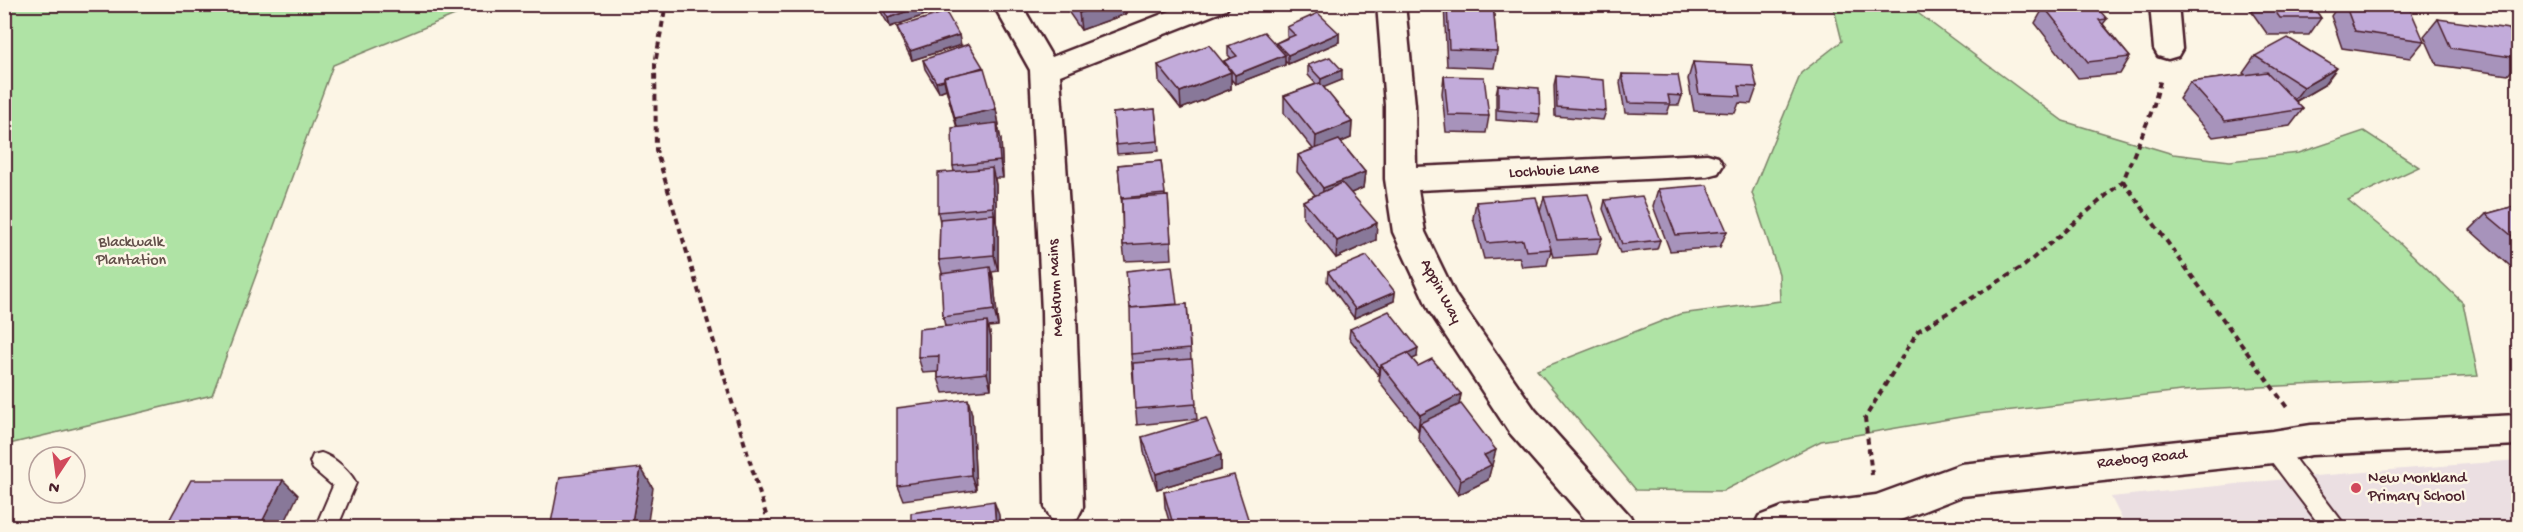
<svg xmlns="http://www.w3.org/2000/svg" width="2523" height="532" viewBox="0 0 2523 532" font-family="'Gochi Hand',sans-serif">
	<rect width="100%" height="100%" fill="#fcf5e5"/>
	<filter id="ink" filterUnits="userSpaceOnUse"><feTurbulence type="fractalNoise" baseFrequency=".0167" numOctaves="2"/><feDisplacementMap in="SourceGraphic" scale="12" xChannelSelector="R" yChannelSelector="G"/><feConvolveMatrix kernelMatrix="1 2 1 2 8 2 1 2 1" color-interpolation-filters="sRGB"/></filter>
	<g filter="url(#ink)">
		<!-- built -->
		<polygon fill="#ebdfe2" points="2518,460 2518,527 2126,527 2111,497 2315,476"/>
		<!-- green -->
		<g fill="#afe3a5" stroke="#7c8168" stroke-width="1.5">
			<polygon points="4,5 5,4 479,5 333,65 212,395 5,445"/>
			<polygon points="1907,5 2063,121 2173,154 2230,161 2299,153 2364,131 2419,167 2348,200 2399,242 2463,303 2478,376 2181,391 1978,414 1821,441 1723,491 1636,490 1537,370 1680,314 1780,301 1779,274 1752,193 1801,73 1842,41 1833,5"/>
		</g>
		<g fill="none" stroke-linecap="round" stroke-linejoin="round">
			<!-- service casing -->
			<g stroke="#4a1f2b" stroke-width="4">
				<g id="service">
					<polygon points="2273,438 2281,441 2347,528 2322,528 2265,453 2262,447 2265,441"/>
					<path d="M321,453C334,457 350,471 356,483L337,528H315L333,486L313,469L310,462L313,455Z"/>
				</g>
			</g>
			<!-- minor casing -->
			<g stroke="#4a1f2b" stroke-width="5">
				<g id="minor">
					<polygon points="993,4 1021,4 1052,57 1188,4 1230,4 1226,10 1060,75 1076,312 1083,507 1077,519 1064,524 1051,519 1045,507 1042,312 1030,70"/>
					<polygon points="1377,4 1405,4 1415,105 1416,167 1707,154 1718,157 1723,165 1718,173 1707,176 1418,190 1425,232 1456,296 1535,410 1630,516 1636,528 1593,528 1509,432 1430,312 1393,232 1385,179 1385,105"/>
					<polygon points="2150,4 2178,4 2182,49 2178,56 2168,59 2158,56 2154,49"/>
				</g>
			</g>
			<!-- secondary casing -->
			<g stroke="#4a1f2b" stroke-width="5">
				<polygon id="secondary" points="2518,415 2518,445 2311,455 2273,463 1962,496 1880,528 1753,528 1759,516 1782,507 1876,495 1961,464 2273,431 2311,425"/>
			</g>
			<!-- path -->
			<g stroke="#4a1f2b" stroke-width="4" stroke-dasharray="6 4.5" stroke-linecap="butt">
				<polyline points="671,4 665,9 655,64 656,150 770,528"/>
				<polyline points="2123,181 2288,409"/>
				<polyline points="1872,475 1865,418 1918,331 2024,266 2123,181 2153,108 2161,78"/>
			</g>
			<!-- service -->
			<use href="#service" fill="#fcf5e5" fill-rule="evenodd"/>
			<!-- minor -->
			<use href="#minor" fill="#fcf5e5" fill-rule="evenodd"/>
			<!-- secondary -->
			<use href="#secondary" fill="#fcf5e5" fill-rule="evenodd"/>
		</g>
		<!-- wall -->
		<g fill="#a793bb" stroke="#4a1f2b" stroke-width="1.5">
			<polygon points="877,4 935,4 937,11 890,27 878,7"/>
			<polygon points="1064,4 1125,4 1126,14 1081,30 1065,7"/>
			<polygon points="1444,4 1493,4 1497,51 1494,68 1447,66"/>
			<polygon points="2246,4 2311,4 2321,18 2309,35 2268,35"/>
			<polygon points="2339,4 2381,4 2424,41 2410,58 2342,48 2331,16"/>
			<polygon points="2044,7 2107,19 2103,24 2130,57 2120,74 2078,78 2035,23"/>
			<polygon points="2438,19 2518,49 2518,63 2508,75 2437,65 2424,36"/>
			<polygon points="897,27 961,45 912,60 900,36"/>
			<polygon points="1287,27 1339,33 1339,42 1288,64 1285,61 1285,65 1235,84 1231,79 1231,89 1181,109 1159,81 1158,65 1224,63 1224,61 1231,58 1228,55 1228,46 1276,46 1276,43 1288,37 1287,36"/>
			<polygon points="2255,56 2324,85 2295,102 2303,109 2290,126 2213,137 2179,99 2190,82 2246,75 2243,73"/>
			<polygon points="923,60 983,68 996,109 999,125 998,126 1001,140 1003,178 995,178 996,185 996,223 998,230 998,271 992,272 994,283 998,326 989,327 991,338 991,389 943,393 938,378 938,372 923,373 918,357 945,326 943,317 942,273 939,260 940,222 938,212 954,172 953,166 957,128 946,89 939,92 925,69"/>
			<polygon points="1693,62 1757,87 1751,104 1739,103 1735,113 1694,111 1688,79"/>
			<polygon points="1308,65 1342,80 1323,87 1352,122 1351,138 1341,142 1365,172 1363,188 1351,193 1376,240 1336,258 1303,217 1303,201 1315,195 1297,172 1298,155 1313,149 1284,113 1284,96 1316,84 1308,75"/>
			<polygon points="1622,74 1682,96 1679,105 1670,105 1667,114 1625,113 1620,83"/>
			<polygon points="1444,76 1489,116 1486,133 1446,132 1442,93"/>
			<polygon points="1556,76 1606,111 1603,120 1555,116 1554,85"/>
			<polygon points="1498,85 1540,114 1538,123 1496,120 1496,94"/>
			<polygon points="1155,109 1159,151 1117,154 1113,113"/>
			<polygon points="1161,161 1165,196 1168,196 1172,259 1125,261 1123,245 1122,207 1118,165"/>
			<polygon points="1658,189 1727,231 1720,247 1670,251 1653,206"/>
			<polygon points="1544,197 1602,238 1597,254 1553,257 1551,250 1547,265 1522,267 1519,257 1484,259 1473,218 1476,202 1540,212"/>
			<polygon points="1605,200 1660,240 1657,249 1620,253 1603,209"/>
			<polygon points="2518,205 2518,273 2470,230 2486,214"/>
			<polygon points="1328,272 1395,292 1394,301 1354,318 1327,281"/>
			<polygon points="1187,304 1191,359 1197,419 1137,425 1131,354 1177,305"/>
			<polygon points="1350,329 1417,357 1412,359 1418,366 1461,394 1459,405 1492,466 1491,466 1488,480 1458,495 1418,438 1419,429 1418,430 1379,381 1380,374 1378,375 1349,338"/>
			<polygon points="972,414 976,490 903,500 897,485"/>
			<polygon points="1142,437 1221,455 1221,470 1157,489 1144,452"/>
			<polygon points="1164,492 1251,528 1171,528 1165,507"/>
		</g>
		<!-- shaded-wall -->
		<g fill="#887899" stroke="#4a1f2b" stroke-width="1.5">
			<polygon points="927,4 935,4 937,11 890,27 888,18"/>
			<polygon points="1104,4 1125,4 1126,14 1081,30 1079,13"/>
			<polygon points="1339,33 1339,42 1288,64 1288,55"/>
			<polygon points="959,35 961,45 912,60 910,51"/>
			<polygon points="1285,55 1285,65 1235,84 1235,75"/>
			<polygon points="2337,68 2324,85 2291,104 2304,87"/>
			<polygon points="1342,70 1342,80 1320,89 1321,79"/>
			<polygon points="1231,72 1231,89 1181,109 1180,92"/>
			<polygon points="944,80 946,89 939,92 936,82"/>
			<polygon points="996,109 999,125 998,126 1001,140 1003,178 1000,161 959,134 955,118"/>
			<polygon points="1352,122 1351,138 1315,153 1316,136"/>
			<polygon points="992,168 996,185 996,223 993,207"/>
			<polygon points="1365,172 1363,188 1322,205 1323,188"/>
			<polygon points="994,214 998,230 998,271 994,255"/>
			<polygon points="1377,223 1376,240 1336,258 1337,241"/>
			<polygon points="990,267 994,283 998,326 994,310"/>
			<polygon points="1395,292 1394,301 1354,318 1355,309"/>
			<polygon points="987,322 991,338 991,389 987,373"/>
			<polygon points="1418,348 1417,357 1386,371 1381,365"/>
			<polygon points="1381,365 1380,374 1378,375 1379,367"/>
			<polygon points="1461,394 1458,410 1420,423 1419,429 1418,430 1420,415"/>
			<polygon points="968,399 972,414 976,490 971,475"/>
			<polygon points="1496,450 1488,480 1458,495 1461,480 1484,455"/>
			<polygon points="1221,455 1221,470 1157,489 1156,474"/>
			<polygon points="641,468 653,488 647,528 631,528"/>
			<polygon points="283,480 298,495 282,528 259,528"/>
			<polygon points="994,501 999,515 1000,528 996,528"/>
		</g>
		<!-- building -->
		<g fill="#c2abda" stroke="#4a1f2b" stroke-width="1.5">
			<polygon points="880,4 927,4 888,18"/>
			<polygon points="1072,4 1104,4 1079,13"/>
			<polygon points="1447,4 1493,4 1497,51 1449,49"/>
			<polygon points="2062,4 2094,4 2107,19 2099,20 2130,57 2088,62 2044,7"/>
			<polygon points="2270,4 2311,4 2321,18 2280,18"/>
			<polygon points="2345,4 2381,4 2410,9 2424,41 2355,31"/>
			<polygon points="946,12 959,35 910,51 897,27"/>
			<polygon points="1318,13 1339,33 1288,55 1276,43 1295,35 1287,27"/>
			<polygon points="2438,19 2509,29 2518,49 2518,58 2451,48"/>
			<polygon points="1264,32 1285,55 1235,75 1224,61 1237,56 1228,46"/>
			<polygon points="2288,38 2337,68 2304,87 2255,56"/>
			<polygon points="969,44 983,67 967,72 944,77 944,80 936,82 923,60"/>
			<polygon points="1209,45 1231,72 1180,92 1158,65"/>
			<polygon points="1330,57 1342,70 1321,79 1308,65"/>
			<polygon points="1693,62 1752,65 1757,87 1739,86 1741,96 1699,94"/>
			<polygon points="984,68 996,109 955,118 944,77"/>
			<polygon points="2267,72 2303,109 2225,121 2190,82"/>
			<polygon points="1622,74 1678,75 1682,96 1668,95 1670,104 1628,103"/>
			<polygon points="1444,76 1484,77 1489,116 1448,115"/>
			<polygon points="1556,76 1604,80 1606,111 1557,107"/>
			<polygon points="1320,83 1352,122 1316,136 1284,96"/>
			<polygon points="1498,85 1539,88 1540,114 1498,110"/>
			<polygon points="1155,109 1158,141 1116,145 1113,113"/>
			<polygon points="997,123 1000,161 953,166 952,128"/>
			<polygon points="1339,140 1365,172 1323,188 1298,155"/>
			<polygon points="1161,161 1165,194 1121,198 1118,165"/>
			<polygon points="992,168 993,207 938,212 938,173"/>
			<polygon points="1342,183 1377,223 1337,241 1303,201"/>
			<polygon points="1707,185 1727,231 1676,235 1658,189"/>
			<polygon points="1588,194 1602,238 1557,240 1544,197"/>
			<polygon points="1168,196 1171,242 1123,245 1122,199"/>
			<polygon points="1642,196 1660,240 1622,244 1605,200"/>
			<polygon points="1536,197 1551,249 1526,251 1523,240 1487,243 1476,202"/>
			<polygon points="2518,205 2518,241 2486,214"/>
			<polygon points="994,214 994,255 939,260 940,219"/>
			<polygon points="1367,256 1395,292 1355,309 1328,272"/>
			<polygon points="1172,266 1177,304 1130,308 1126,271"/>
			<polygon points="990,267 994,310 943,317 941,274"/>
			<polygon points="1187,304 1190,349 1131,354 1130,308"/>
			<polygon points="1389,311 1418,348 1379,367 1350,329"/>
			<polygon points="987,322 987,373 938,378 939,356 918,357 919,329"/>
			<polygon points="1407,353 1418,366 1432,359 1461,394 1420,415 1381,365"/>
			<polygon points="1192,359 1196,404 1135,409 1133,363"/>
			<polygon points="968,399 971,475 897,485 897,408"/>
			<polygon points="1461,404 1496,450 1484,455 1491,465 1461,480 1420,423"/>
			<polygon points="1206,418 1221,455 1156,474 1142,437"/>
			<polygon points="641,468 631,528 550,528 560,477"/>
			<polygon points="1234,475 1251,528 1174,528 1164,492"/>
			<polygon points="191,480 283,480 259,528 165,528"/>
			<polygon points="994,501 996,528 911,528 911,513"/>
		</g>
	</g>
	<!-- markers -->
	<circle fill="#d1495b" stroke="#fcf5e5" stroke-width="2" cx="2356" cy="488" r="6"/>
	<g text-anchor="middle" dominant-baseline="central" stroke-width="5" stroke-linejoin="round" paint-order="stroke">
		<!-- street labels -->
		<g font-size="16" fill="#4a1f2b" stroke="#fcf5e5">
			<text transform="translate(1554 172) rotate(-3)">Lochbuie Lane</text>
			<text transform="translate(1057 288) rotate(-93)">Meldrum Mains</text>
			<text transform="translate(1440 292) rotate(62)">Appin Way</text>
			<text transform="translate(2142 460) rotate(-6)">Raebog Road</text>
		</g>
		<!-- park labels -->
		<g font-size="16" fill="#63504a" stroke="#fcf5e5">
			<text x="131" y="243">Blackwalk<tspan x="131" dy="18">Plantation</tspan></text>
		</g>
		<!-- poi labels -->
		<g font-size="16" fill="#4a1f2b" stroke="#fcf5e5" text-anchor="start">
			<text x="2368" y="479">New Monkland<tspan x="2368" dy="18">Primary School</tspan></text>
		</g>
	</g>
	<!-- margin -->
	<rect width="2523" height="532" fill="none" stroke="#fcf5e5" stroke-width="24"/>
	<rect x="12" y="12" width="2499" height="508" fill="none" stroke="#4a1f2b" stroke-width="2" filter="url(#ink)"/>
	<!-- north arrow -->
	<g transform="translate(57 475) rotate(193)"><circle r="28" fill="#fcf5e5" stroke="#b59f9b" stroke-width="1.5"/>
	<path d="M0-4.5L10 22L0 15L-10 22Z" fill="#d1495b"/>
	<text y="-9" font-size="16" font-weight="bold" text-anchor="middle" fill="#4a1f2b">N</text>
	</g>
</svg>
